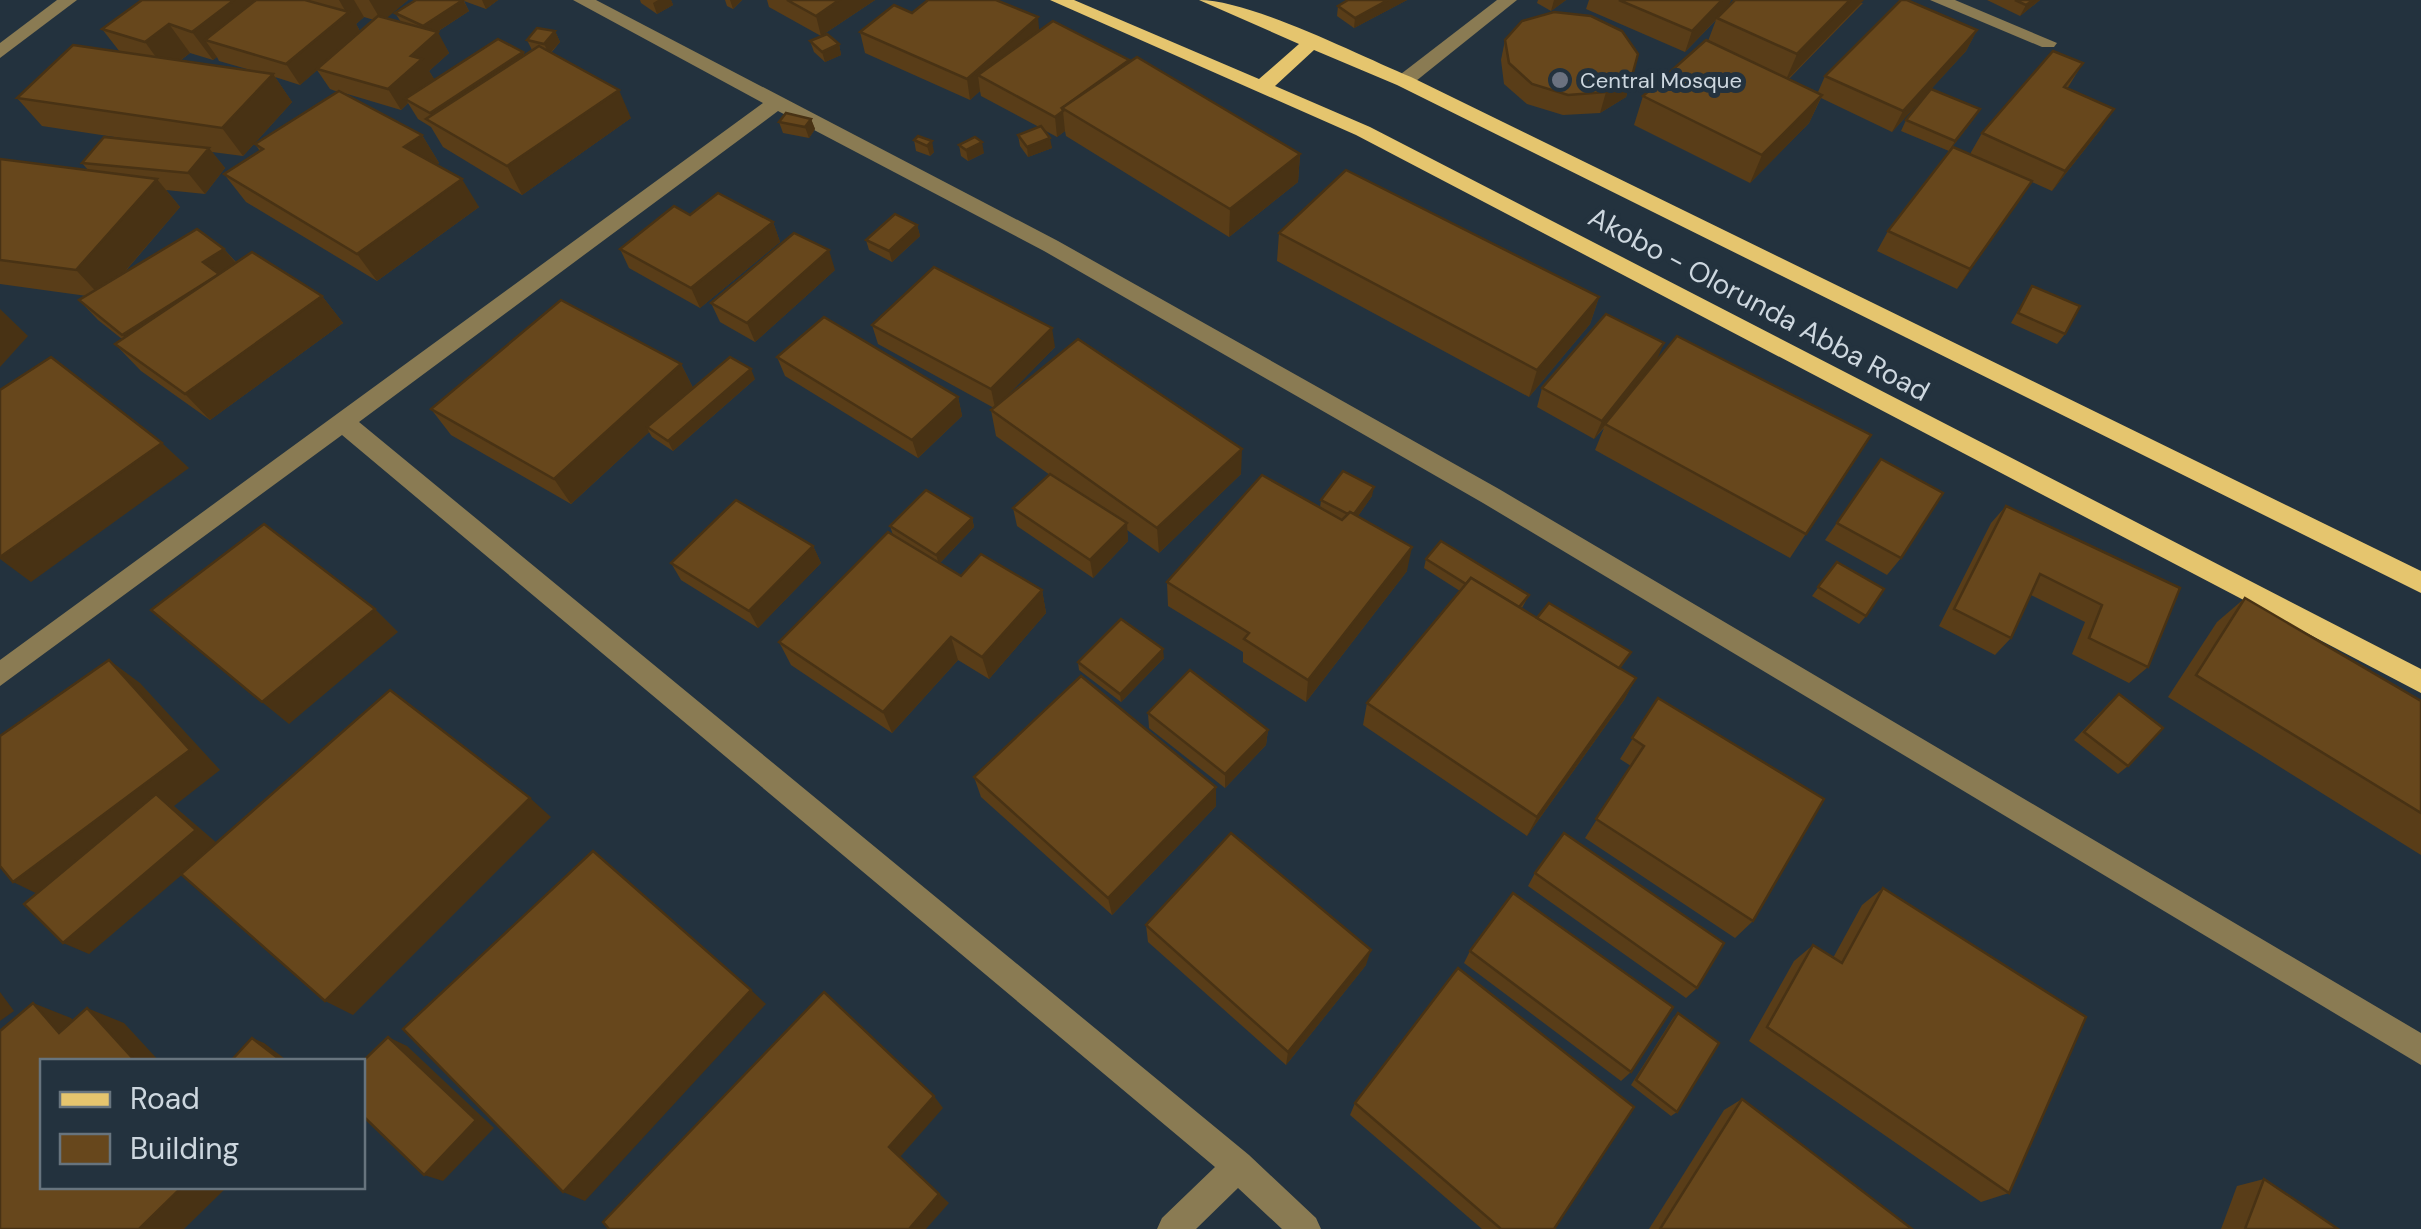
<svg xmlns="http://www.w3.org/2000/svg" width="2421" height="1229" viewBox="0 0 2421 1229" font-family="'DM Sans',sans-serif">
	<rect width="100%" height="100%" fill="#23323e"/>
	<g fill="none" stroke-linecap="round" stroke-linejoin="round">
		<!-- minor -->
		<g fill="#8a7b53" fill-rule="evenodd">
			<polygon points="57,0 77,0 0,58 0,43"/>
			<polygon points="573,0 596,0 1058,241 1499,489 2421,1033 2421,1065 1483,503 1044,251 778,111 359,422 1249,1155 1316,1218 1321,1229 1282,1229 1238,1188 1196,1229 1157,1229 1162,1218 1215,1167 342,435 0,686 0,660 763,103"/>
			<polygon points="1497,0 1517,0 1411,85 1397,85 1397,77"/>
			<polygon points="1930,0 1955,0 2057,43 2054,47 2042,47"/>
		</g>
		<!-- major -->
		<path fill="#e5c56e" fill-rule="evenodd" d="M1050,0H1074L1259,79L1299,44L1199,0C1251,0 1358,55 1411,77L2421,571V593L1397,85L1314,50L1275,86L1370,127L2421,669V693L1356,135Z"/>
	</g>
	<!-- wall -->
	<g fill="#593d18" fill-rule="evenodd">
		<path d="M142,0H408L386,18L401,22L395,13L416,0H498L486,9L464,1L469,11L437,32L449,53L429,71L434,79L430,83L523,52L525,55L532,50L527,40L555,31L560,42L551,53L631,118L522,195L443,147L431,127L418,119L408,103L401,110L344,93L422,135L439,163L436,165L479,207L377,281L246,202L224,174L260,151L255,144L338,92L330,89L317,70L300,85L275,77L292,102L243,156L212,152L225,168L205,194L166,190L180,207L123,274L224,249L236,262L322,296L343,323L210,420L141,371L115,344L122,339L98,320L79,300L87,296L0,284V159L88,170L82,163L141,141L42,126L17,98L120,52L102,29ZM364,17L374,20L360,31L356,24ZM190,53L213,60L217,57L219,61L254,71L181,60Z"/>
		<polygon points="640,0 671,0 673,5 657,14 641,3"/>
		<polygon points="725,0 742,0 733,9 727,6"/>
		<polygon points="767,0 875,0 821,36 769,7"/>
		<polygon points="1348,0 1407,0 1354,28 1337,16 1338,6"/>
		<polygon points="1538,0 1566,0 1551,11 1537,3"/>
		<polygon points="1589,0 1731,0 1728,6 1863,3 1789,79 1818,92 1825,76 1977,30 1966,51 1931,89 1980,109 1973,120 1949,151 1901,131 1906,120 1930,90 1892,132 1821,98 1809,123 1750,183 1634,125 1643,96 1708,41 1716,20 1685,52 1586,9"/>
		<polygon points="1987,0 2040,0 2020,16"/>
		<polygon points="912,13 1039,31 1129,62 1300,154 1298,182 1229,237 1066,136 1065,131 1057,137 1044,130 1052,148 1028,157 1020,146 1018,135 1039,127 981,96 980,91 970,100 865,53 860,32"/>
		<polygon points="1505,40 1632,76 1626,97 1600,113 1563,115 1527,104 1504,84 1501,60"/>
		<polygon points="810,41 839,44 841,55 825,62 814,52"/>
		<polygon points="2083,63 2067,89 2100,130 2052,191 2032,182 1957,289 1877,251 1888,231 1970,154 1982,133"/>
		<polygon points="811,119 815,129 809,138 783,133 779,122"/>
		<polygon points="918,136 934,152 930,156 916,151 914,140"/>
		<polygon points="959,145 984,153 968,161 961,156"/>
		<polygon points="690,215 773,222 780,242 700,308 629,268 620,249"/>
		<polygon points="917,225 920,236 892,262 869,250 866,240"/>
		<polygon points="1279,233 1599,297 1590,324 1529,397 1277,261"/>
		<polygon points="835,270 755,342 720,322 711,303"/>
		<polygon points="2032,286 2065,334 2057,344 2011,323"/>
		<polygon points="872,325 1055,347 999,404 1241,474 1159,553 1127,530 1128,541 1093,578 1017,526 1013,508 1050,475 996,436 991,410 994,408 878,344"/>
		<polygon points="777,357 958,397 962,416 918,458 785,376"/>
		<polygon points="1656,362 1871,435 1790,558 1595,450 1604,428 1594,439 1537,407 1542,388"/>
		<polygon points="681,364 693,388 755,379 673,451 652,437 649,432 571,504 451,435 431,409"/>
		<polygon points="1881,459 1901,558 1887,575 1825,540"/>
		<polygon points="1372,496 1358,516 1407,571 1306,702 1243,662 1243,652 1168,606 1167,582 1320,508 1321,500"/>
		<polygon points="2006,506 2180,588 2148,667 2129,683 2072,654 2085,622 2031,595 2011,638 1995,655 1939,626 1991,523"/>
		<polygon points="972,518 974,527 940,563 961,576 1042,590 1046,613 989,679 958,660 892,733 791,665 779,642 893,535 890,526"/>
		<polygon points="813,546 821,563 758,628 681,580 671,563"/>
		<polygon points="1426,559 1529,595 1522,608 1537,618 1631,652 1620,669 1636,678 1624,700 1527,836 1363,725 1367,703 1460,591 1424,568"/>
		<polygon points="1837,562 1866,616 1859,624 1812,596"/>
		<polygon points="2245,598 2421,701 2421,855 2168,697 2217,622"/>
		<polygon points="1164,658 1121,702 1079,670 1078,662"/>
		<polygon points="2119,694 2128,766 2118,774 2074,740 2110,702"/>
		<polygon points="1658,698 1753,921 1735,938 1585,838 1631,766 1620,759"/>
		<polygon points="1148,713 1268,730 1266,745 1225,788 1149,728"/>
		<polygon points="974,777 1216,806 1112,915 981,797"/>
		<polygon points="1535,873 1697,988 1686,998 1528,886"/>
		<polygon points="1883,888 2009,1193 1981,1202 1749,1041 1794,961 1813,945 1833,958 1862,905"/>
		<polygon points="1146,925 1366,965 1286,1065 1148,942"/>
		<polygon points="1470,951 1631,1072 1621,1081 1464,963"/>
		<polygon points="1678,1013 1677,1112 1671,1116 1631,1085 1673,1018"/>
		<polygon points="1742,1099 1912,1229 1649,1229 1724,1110"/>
		<polygon points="1355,1103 1554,1229 1482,1229 1350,1115"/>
		<polygon points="2264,1179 2338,1229 2221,1229 2237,1186"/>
	</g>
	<!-- shaded-wall -->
	<g fill="#483214">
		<polygon points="234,0 282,0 205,40 217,57 213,60 192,32"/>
		<polygon points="339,0 354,0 364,17 356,24 361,33 300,85 286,64 347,14"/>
		<polygon points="369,0 408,0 382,22"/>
		<polygon points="463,0 469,11 429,37 423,26"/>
		<polygon points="482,0 498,0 486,9"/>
		<polygon points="658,0 671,0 673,5 657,14 653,3"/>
		<polygon points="730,0 742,0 733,9"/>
		<polygon points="839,0 875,0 821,36 816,16"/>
		<polygon points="1388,0 1407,0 1354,28 1355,18"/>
		<polygon points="1554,0 1566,0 1551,11"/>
		<polygon points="1722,0 1731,0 1728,7 1685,52 1692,31"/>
		<polygon points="1850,0 1864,0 1785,82 1797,54"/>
		<polygon points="2033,0 2040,0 2020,16 2026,5"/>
		<polygon points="1038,17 1040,38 978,75 980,91 970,100 967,79"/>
		<polygon points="169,24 190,53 166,71 145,42"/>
		<polygon points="1977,30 1966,51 1892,132 1903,111"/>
		<polygon points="555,31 560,42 549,54 544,44"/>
		<polygon points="438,32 449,53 429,71 434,79 410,101 405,99 408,103 401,110 388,89 411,56"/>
		<polygon points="839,44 841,55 825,62 822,52"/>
		<polygon points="523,52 533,72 437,125 430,113"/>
		<polygon points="273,74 292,102 243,156 222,128"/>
		<polygon points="1632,76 1626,97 1600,113 1606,92"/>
		<polygon points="619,90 631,118 522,195 507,166"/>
		<polygon points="1822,95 1809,123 1750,183 1762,155"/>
		<polygon points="1980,109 1973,120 1949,151 1955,141"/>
		<polygon points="2114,109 2100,130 2052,191 2065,171"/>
		<polygon points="1063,111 1065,131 1057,137 1055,117"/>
		<polygon points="811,119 815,129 809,138 805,127"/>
		<polygon points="422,135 439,163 421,176 404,147"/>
		<polygon points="1050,138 1052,148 1028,157 1027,147"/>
		<polygon points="932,141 934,152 930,156 927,146"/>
		<polygon points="982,142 984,153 968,161 966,150"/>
		<polygon points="209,148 225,168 205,194 188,173"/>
		<polygon points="1300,154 1298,182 1229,237 1230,209"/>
		<polygon points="157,179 180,207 102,298 76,270"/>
		<polygon points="462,179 479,207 377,281 357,254"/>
		<polygon points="2032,181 2019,202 1957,289 1970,269"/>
		<polygon points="773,222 780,242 700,308 691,288"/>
		<polygon points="917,225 920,236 892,262 889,251"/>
		<polygon points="224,249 241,269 141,354 122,335 203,262"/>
		<polygon points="829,250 835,270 755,342 747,323"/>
		<polygon points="322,296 343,323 210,420 185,394"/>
		<polygon points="1599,297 1590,324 1529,397 1537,370"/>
		<polygon points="0,309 28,336 0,367"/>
		<polygon points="1052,328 1055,347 995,408 991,389"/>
		<polygon points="1664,343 1656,362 1594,439 1602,421"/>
		<polygon points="681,364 694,390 647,427 649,432 571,504 554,479"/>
		<polygon points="751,369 755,379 673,451 668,441"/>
		<polygon points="958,397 962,416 918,458 912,440"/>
		<polygon points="162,443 189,468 31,582 0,559 0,557"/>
		<polygon points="1242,449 1241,474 1159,553 1157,528"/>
		<polygon points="1374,487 1372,496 1351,526 1352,516"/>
		<polygon points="972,518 974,527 939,564 936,555"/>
		<polygon points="1127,523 1128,541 1093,578 1090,560"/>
		<polygon points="813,546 821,563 758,628 749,611"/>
		<polygon points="1412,547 1407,571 1306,702 1308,680"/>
		<polygon points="1042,590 1046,613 989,679 982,657"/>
		<polygon points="375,609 398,632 289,724 262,702"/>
		<polygon points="951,637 958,660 892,733 883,712"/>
		<polygon points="1163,649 1164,658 1121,702 1120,694"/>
		<polygon points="109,660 140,683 220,770 174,806 218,844 89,954 63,943 50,900 13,882"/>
		<polygon points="1636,678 1624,700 1527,836 1537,817"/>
		<polygon points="1268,730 1266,745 1225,788 1225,774"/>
		<polygon points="1216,787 1216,806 1112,915 1108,898"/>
		<polygon points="530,798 551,817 353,1015 325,1001"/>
		<polygon points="1371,950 1366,965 1286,1065 1288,1052"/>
		<polygon points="751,990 766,1004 585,1201 563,1192"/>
		<polygon points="0,992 14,1011 0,1021"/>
		<polygon points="33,1003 71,1018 97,1047 59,1033"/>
		<polygon points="87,1008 124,1023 160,1062 136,1062"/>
		<polygon points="388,1037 407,1046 494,1128 443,1181 424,1175"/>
		<polygon points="252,1038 264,1043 289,1062 283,1062"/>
		<polygon points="934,1096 943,1108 900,1157 949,1203 926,1229 909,1229 889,1147"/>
		<polygon points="183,1186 228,1186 184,1229 139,1229"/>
	</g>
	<!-- building -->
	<g fill="#67471c" stroke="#483214" stroke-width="2.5">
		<polygon points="142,0 234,0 192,32 169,24 145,42 102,29"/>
		<polygon points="256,0 305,0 349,12 286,64 205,40"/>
		<polygon points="416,0 463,0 423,26 395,13"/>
		<polygon points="787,0 839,0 816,16"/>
		<polygon points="928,0 996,0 1038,17 967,79 860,32 894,5 912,13"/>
		<polygon points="1348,0 1388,0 1355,18 1338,6"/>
		<polygon points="1619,0 1722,0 1692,31"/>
		<polygon points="1735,0 1850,0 1797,54 1717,18"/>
		<polygon points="1901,0 1907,0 1977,30 1903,111 1825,76"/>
		<polygon points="2015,0 2033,0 2026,5"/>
		<polygon points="1554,12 1591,16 1622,31 1638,54 1632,76 1606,92 1568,95 1532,84 1509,63 1505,40 1522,21"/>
		<polygon points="378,16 438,32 411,56 422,59 388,89 317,69"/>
		<polygon points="1053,21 1129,60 1062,108 1063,111 1055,117 978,75"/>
		<polygon points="537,28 555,31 544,44 527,40"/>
		<polygon points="827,34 839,44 822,52 810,41"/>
		<polygon points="498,39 523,52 430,113 405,99"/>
		<polygon points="1706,40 1822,95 1762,155 1643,96"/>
		<polygon points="73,45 273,74 222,128 17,98"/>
		<polygon points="539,46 619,90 507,166 426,119"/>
		<polygon points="2053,51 2083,63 2064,87 2114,109 2065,171 1982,133"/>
		<polygon points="1137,57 1300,154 1230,209 1062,108"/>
		<polygon points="1931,89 1980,109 1955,141 1906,120"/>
		<polygon points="339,91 422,135 404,147 462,179 357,254 224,174 263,149 255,144"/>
		<polygon points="786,113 811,119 805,127 779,122"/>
		<polygon points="1041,126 1050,138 1027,147 1018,135"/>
		<polygon points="918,136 932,141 927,146 914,140"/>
		<polygon points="104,137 209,148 188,173 82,163"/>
		<polygon points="975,137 982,142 966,150 959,145"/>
		<polygon points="1953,147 2032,181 1970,269 1888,231"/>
		<polygon points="0,159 157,179 76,270 0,260"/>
		<polygon points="1346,170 1599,297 1537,370 1279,233"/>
		<polygon points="718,193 773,222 691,288 620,249 674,206 690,215"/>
		<polygon points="895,214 917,225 889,251 866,240"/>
		<polygon points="197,229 224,249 203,262 219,274 122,335 79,300"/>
		<polygon points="794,233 829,250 747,323 711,303"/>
		<polygon points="252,252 322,296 185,394 115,344"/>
		<polygon points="934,267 1052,328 991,389 872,325"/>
		<polygon points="2032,286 2080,306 2065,334 2018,313"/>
		<polygon points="561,300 681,364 554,479 431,409"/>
		<polygon points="1606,314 1664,343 1602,421 1542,388"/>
		<polygon points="824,317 958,397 912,440 777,357"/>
		<polygon points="1677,336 1871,435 1806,534 1605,424"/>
		<polygon points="1078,339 1242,449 1157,528 991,410"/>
		<polygon points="51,357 162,443 0,557 0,390"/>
		<polygon points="730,357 751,369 668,441 647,427"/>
		<polygon points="1881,459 1943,493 1901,558 1837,523"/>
		<polygon points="1343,471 1374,487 1354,514 1350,512 1348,514 1321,500"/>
		<polygon points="1050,474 1127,523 1090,560 1013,508"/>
		<polygon points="1262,475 1342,520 1350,512 1412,547 1308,680 1244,639 1249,633 1167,582"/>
		<polygon points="926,490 972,518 936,555 890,526"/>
		<polygon points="736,500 813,546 749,611 671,563"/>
		<polygon points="2006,506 2180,588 2148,667 2089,638 2102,605 2040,574 2011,638 1954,609"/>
		<polygon points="264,524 375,609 262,702 151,610"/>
		<polygon points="888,532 961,576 981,554 1042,590 982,657 951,637 883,712 779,642"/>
		<polygon points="1441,541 1529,595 1519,607 1471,578 1466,584 1426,559"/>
		<polygon points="1837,562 1884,589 1866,616 1818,587"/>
		<polygon points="1471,578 1636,678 1537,817 1367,703"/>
		<polygon points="2245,598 2421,701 2421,813 2196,675"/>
		<polygon points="1549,603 1631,652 1619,668 1537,618"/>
		<polygon points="1121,619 1163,649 1120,694 1078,662"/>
		<polygon points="109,660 190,750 13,882 0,866 0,736"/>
		<polygon points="1190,670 1268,730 1225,774 1148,713"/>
		<polygon points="1081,676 1216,787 1108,898 974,777"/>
		<polygon points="390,690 530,798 325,1001 181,874"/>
		<polygon points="2119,694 2163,728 2128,766 2084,732"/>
		<polygon points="1658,698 1824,799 1753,921 1596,819 1644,746 1632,738"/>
		<polygon points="156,794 196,830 63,943 24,904"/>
		<polygon points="1231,833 1371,950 1288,1052 1146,925"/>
		<polygon points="1564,833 1724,943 1697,988 1535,873"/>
		<polygon points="593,851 751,990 563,1192 403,1029"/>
		<polygon points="1883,888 2086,1017 2009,1193 1767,1027 1813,945 1842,963"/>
		<polygon points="1513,893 1673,1007 1631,1072 1470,951"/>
		<polygon points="1458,968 1634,1107 1554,1229 1501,1229 1355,1103"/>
		<polygon points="824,992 934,1096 889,1147 939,1194 909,1229 609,1229 603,1222"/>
		<polygon points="33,1003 59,1033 87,1008 136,1062 42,1062 42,1186 183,1186 139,1229 0,1229 0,1031"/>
		<polygon points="1678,1013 1719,1043 1677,1112 1636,1080"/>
		<polygon points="388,1037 476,1120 424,1175 362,1115 362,1062"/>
		<polygon points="252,1038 283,1062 230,1062"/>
		<polygon points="1742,1099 1912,1229 1660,1229"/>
		<polygon points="2264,1179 2338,1229 2245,1229"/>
	</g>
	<!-- markers -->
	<circle fill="#6b7280" stroke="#23323e" stroke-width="4" cx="1560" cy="80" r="10"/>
	<g text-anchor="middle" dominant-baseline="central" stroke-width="10" stroke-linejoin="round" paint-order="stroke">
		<!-- far-poi labels -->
		<g font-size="22" fill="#cdd7df" stroke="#23323e" text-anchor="start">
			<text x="1580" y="80">Central Mosque</text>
		</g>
		<!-- street labels -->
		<g font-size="28" fill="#cdd7df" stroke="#23323e">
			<text transform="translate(1759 304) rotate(28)">Akobo - Olorunda Abba Road</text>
		</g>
	</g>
	<!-- legend -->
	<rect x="40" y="1059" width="325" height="130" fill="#23323e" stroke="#67747e" stroke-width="2.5"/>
	<rect x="60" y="1092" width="50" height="15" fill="#e5c56e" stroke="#67747e" stroke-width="2.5"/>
	<text x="130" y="1109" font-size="30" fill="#cdd7df">Road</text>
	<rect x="60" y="1134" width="50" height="30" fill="#67471c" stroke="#67747e" stroke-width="2.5"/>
	<text x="130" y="1159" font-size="30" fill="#cdd7df">Building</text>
</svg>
